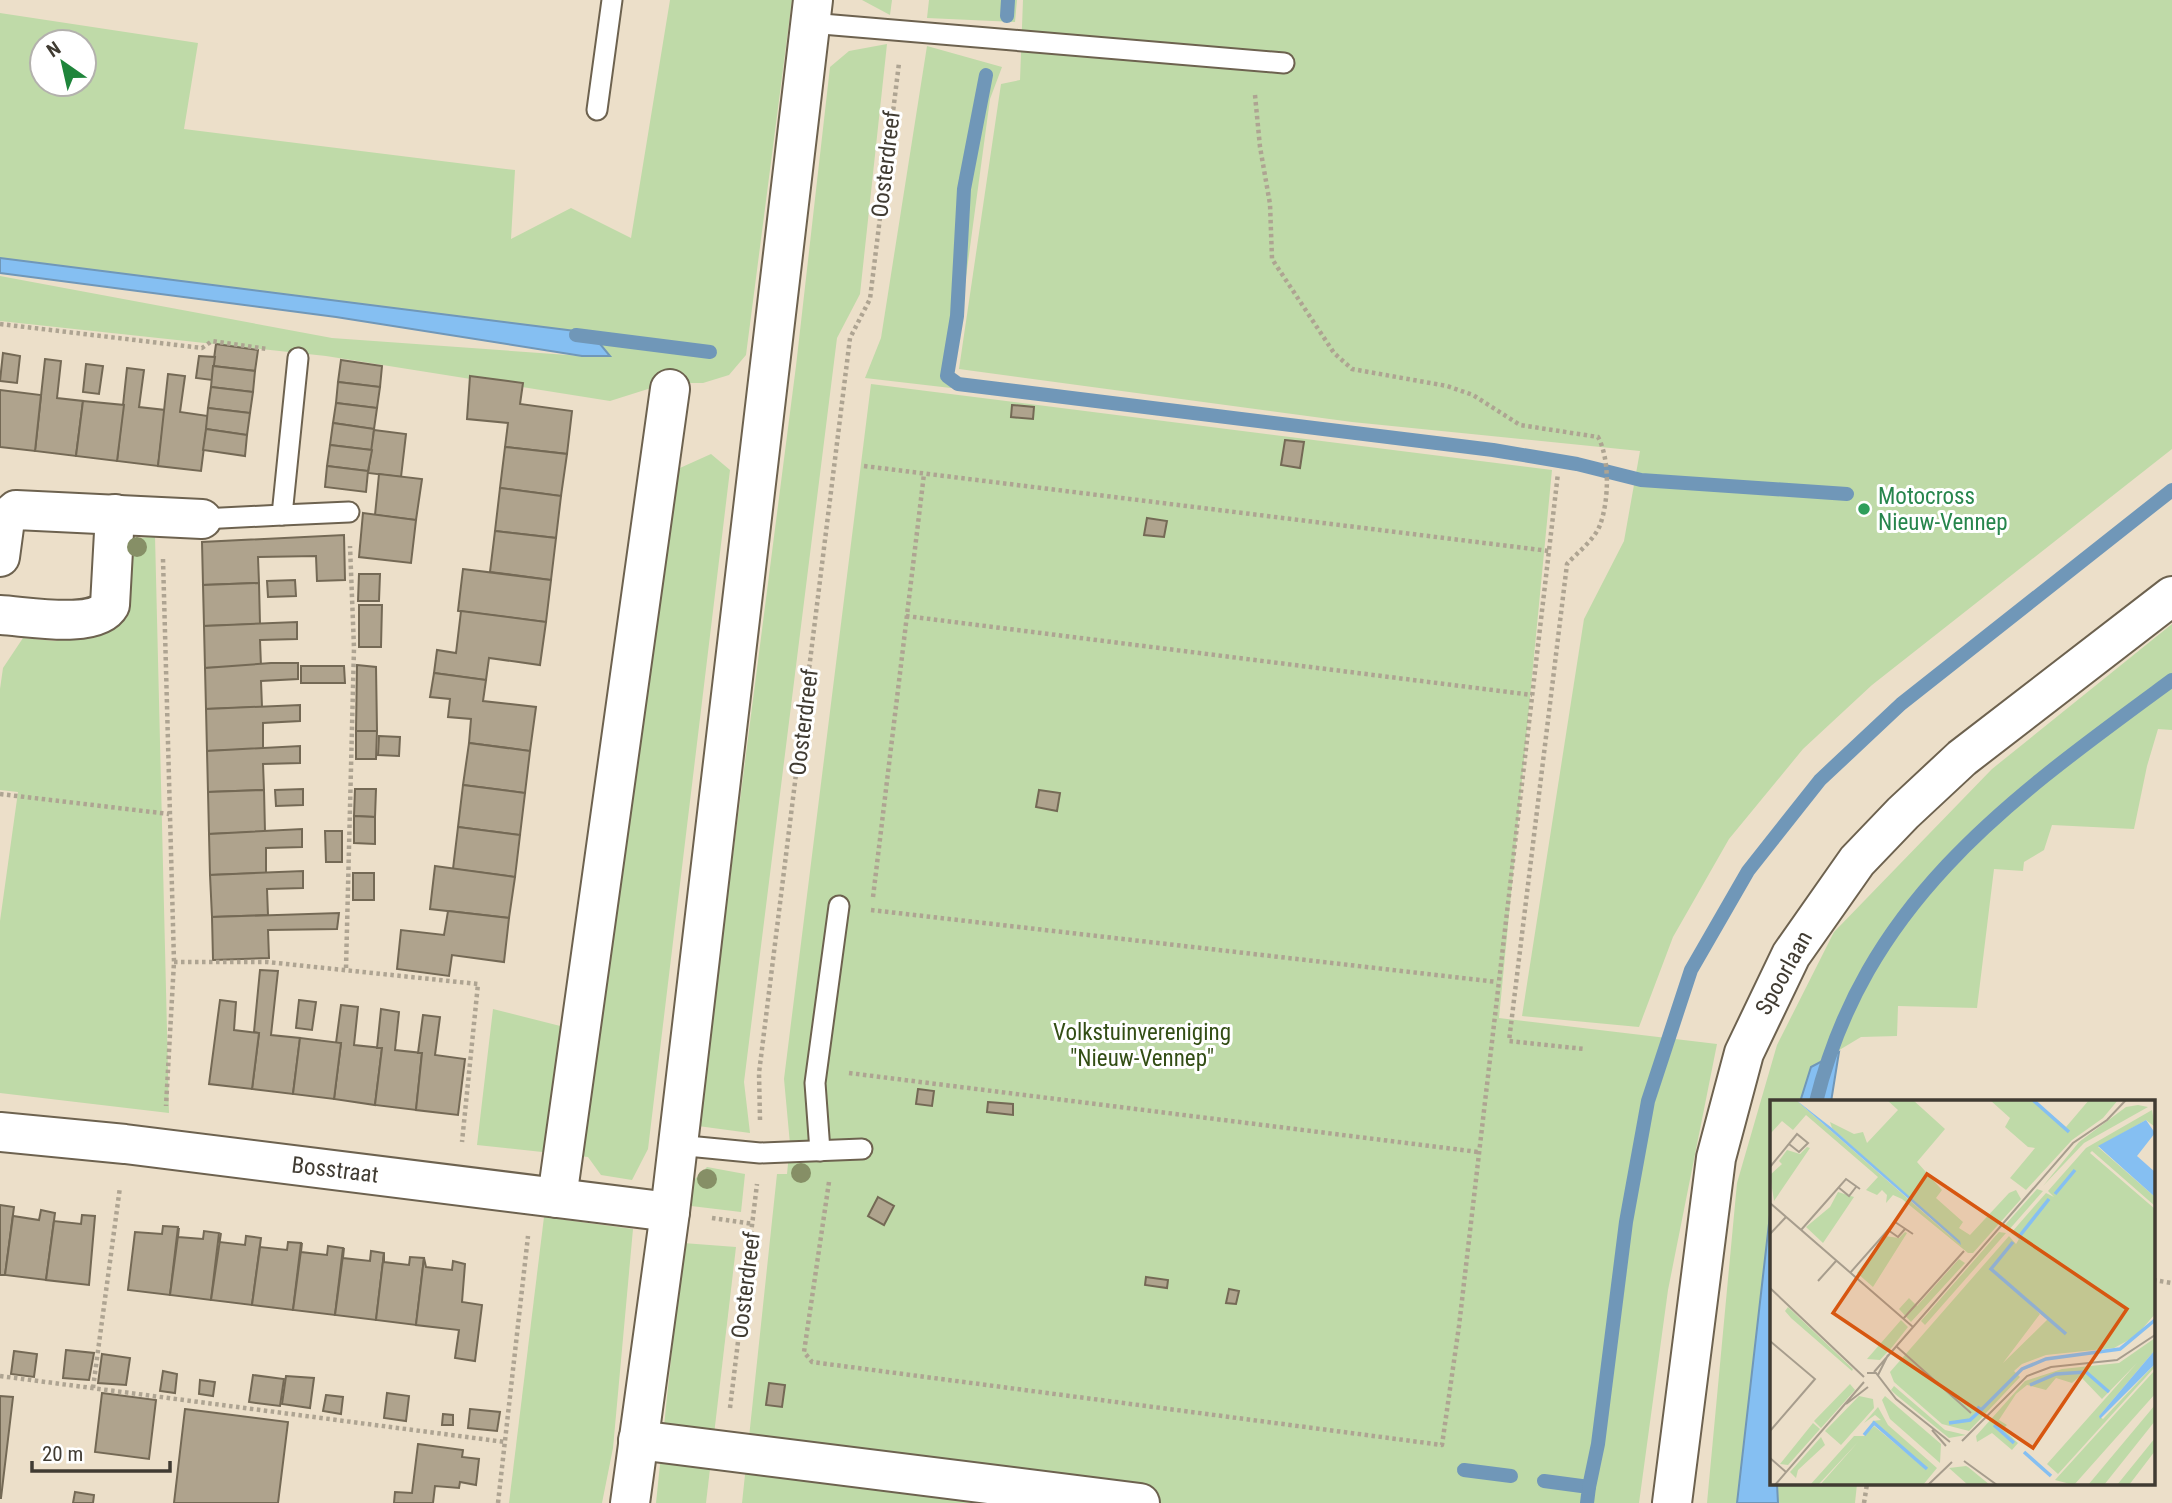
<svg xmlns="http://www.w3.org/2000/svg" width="2172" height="1503" viewBox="0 0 2172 1503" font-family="'Roboto Condensed',sans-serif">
	<rect width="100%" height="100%" fill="#ecdfc9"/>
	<!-- green -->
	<g fill="#bfdaa8" fill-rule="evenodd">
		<path d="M670,0H792L746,355L729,375L703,383H667L610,401L326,356L0,321V276L332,338L582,356L591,333L0,258V13L198,43L184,129L515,170L511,239L571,208L631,238ZM42,42H84V84H42Z"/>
		<polygon points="862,0 892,0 890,15"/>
		<polygon points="929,0 1017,0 1015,22 927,18"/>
		<polygon points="1023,0 2172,0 2172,449 1872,685 1803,749 1729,839 1673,937 1639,1027 1522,1016 1584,619 1624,541 1640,451 1352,422 959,369 1001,84 1020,80"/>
		<polygon points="887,44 860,294 837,338 744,1082 750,1133 698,1126 796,366 830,67 849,51"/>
		<polygon points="927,46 1002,67 990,99 951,388 865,378 881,338"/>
		<polygon points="871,384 1552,470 1499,1018 1717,1044 1668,1290 1639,1503 742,1503 777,1174 787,1174 790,1144 784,1079"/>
		<polygon points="711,454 730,470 648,1149 632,1180 601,1175 588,1157 477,1145 493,1009 596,1035 671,472"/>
		<polygon points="155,536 169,1113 0,1093 0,921 18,792 0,790 0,689 3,668 23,638 56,641 115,612 124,620 132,539"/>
		<polygon points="2172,624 2172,730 2158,729 2147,766 2134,829 2052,825 2044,850 2024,862 2023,871 1994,869 1977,1008 1898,1006 1897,1036 1861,1037 1811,1067 1800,1102 1771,1102 1771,1206 1737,1503 1707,1503 1737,1183 1777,1045 1834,932 1992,769"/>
		<polygon points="707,1167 745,1174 741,1212 691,1206 694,1180"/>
		<polygon points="544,1217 633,1229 613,1448 602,1503 509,1503"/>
		<polygon points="683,1243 736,1247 706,1503 656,1503"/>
		<polygon points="1777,1484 1857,1484 1855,1503 1778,1503"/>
	</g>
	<!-- water -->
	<g fill="#85bff2" stroke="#7097b8" stroke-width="2">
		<polygon points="0,258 591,333 610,356 582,356 336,317 0,273"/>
		<polygon points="1839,1052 1831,1102 1800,1102 1811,1067"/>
		<polygon points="1771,1206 1771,1484 1777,1484 1778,1503 1737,1503"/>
	</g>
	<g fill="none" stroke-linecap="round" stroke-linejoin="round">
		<!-- stream -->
		<g stroke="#7097b8" stroke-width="14">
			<polyline points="1007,16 1008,0"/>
			<polyline points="986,75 964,189 957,316 947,376 958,384 1493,450 1577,464 1641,480 1847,494"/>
			<polyline points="576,335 710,352"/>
			<path d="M1816,1102C1866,899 2013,797 2172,680"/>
			<polyline points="1464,1470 1511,1476"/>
			<polyline points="1544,1481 1589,1487 1587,1503"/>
			<polyline points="1589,1487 1598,1444 1626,1222 1648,1101 1691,970 1748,871 1820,780 1901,704 2172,490"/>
		</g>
	</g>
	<!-- building -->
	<g fill="#afa38d" stroke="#746955" stroke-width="2">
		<polygon points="216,344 258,350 255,371 213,366"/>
		<polygon points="3,353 20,356 17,383 0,381"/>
		<polygon points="199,356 215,357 212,380 196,378"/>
		<polygon points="45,359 61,361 57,398 83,401 76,456 35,451"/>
		<polygon points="341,360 382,366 380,387 338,382"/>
		<polygon points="86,364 103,366 99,394 83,392"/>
		<polygon points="213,366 255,371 253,392 211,387"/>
		<polygon points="127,368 144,370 139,407 165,410 158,466 117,461"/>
		<polygon points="168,374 185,376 180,412 208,416 201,471 158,466"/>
		<polygon points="470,376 523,383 520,404 572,411 567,454 505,447 508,423 467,419"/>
		<polygon points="338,382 380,387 377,408 336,403"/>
		<polygon points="211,387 253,392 250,413 208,408"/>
		<polygon points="0,390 41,395 35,451 0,447"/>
		<polygon points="83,401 124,405 117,461 76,456"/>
		<polygon points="336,403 377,408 374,429 333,423"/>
		<polygon points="1012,405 1034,407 1033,419 1011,417"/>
		<polygon points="208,408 250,413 247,435 206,429"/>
		<polygon points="333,423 374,429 372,450 330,445"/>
		<polygon points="206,429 247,435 245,456 203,450"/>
		<polygon points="374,430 406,434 401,477 368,473"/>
		<polygon points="1285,440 1304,442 1300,468 1281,465"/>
		<polygon points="330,445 372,450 368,471 327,466"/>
		<polygon points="505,447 567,454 561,496 500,488"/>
		<polygon points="327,466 368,471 366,492 325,487"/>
		<polygon points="379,474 422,479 416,520 375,515"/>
		<polygon points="500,488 561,496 556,538 495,531"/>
		<polygon points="363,513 416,520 411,563 359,557"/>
		<polygon points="1147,518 1167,521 1164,537 1144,535"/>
		<polygon points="495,531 556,538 551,580 490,572"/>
		<polygon points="344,535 345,580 317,581 316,556 258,557 259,583 203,585 202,542"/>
		<polygon points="463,569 551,580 546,622 458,611"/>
		<polygon points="359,574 380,574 379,601 358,601"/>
		<polygon points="295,580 296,596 268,597 267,581"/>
		<polygon points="259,583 260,624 204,626 203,585"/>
		<polygon points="359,605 382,605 381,647 359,647"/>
		<polygon points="461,611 546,622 540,665 489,658 486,680 434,673 437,650 456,653"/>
		<polygon points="297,622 297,639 260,640 261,666 205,668 204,626"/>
		<polygon points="271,663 298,663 298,679 261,681 262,707 206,709 205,668"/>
		<polygon points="357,665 376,667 377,731 356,731"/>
		<polygon points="301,666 344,666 345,683 301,683"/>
		<polygon points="434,673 486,680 483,701 536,707 530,751 469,743 471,719 448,717 450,699 430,697"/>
		<polygon points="300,705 300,721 263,723 263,749 207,751 206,709"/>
		<polygon points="356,731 377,731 376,759 356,759"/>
		<polygon points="379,736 400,737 399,756 378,755"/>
		<polygon points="469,743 530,751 525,793 463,785"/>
		<polygon points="300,746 300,763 263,764 264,790 208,792 207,751"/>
		<polygon points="463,785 525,793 520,835 458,827"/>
		<polygon points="303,789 303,805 276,806 275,790"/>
		<polygon points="355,789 376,789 375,817 354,816"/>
		<polygon points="264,790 265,832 209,834 208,792"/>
		<polygon points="1039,790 1060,793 1057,811 1036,807"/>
		<polygon points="354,816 375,817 375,844 354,843"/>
		<polygon points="458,827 520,835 515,877 453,869"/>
		<polygon points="302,829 302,847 266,848 266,873 210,875 209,834"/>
		<polygon points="325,831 342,831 342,862 326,862"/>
		<polygon points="435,866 515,877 509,918 430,909"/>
		<polygon points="303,871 303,888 267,889 268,915 212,917 210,875"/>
		<rect x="353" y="873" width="21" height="27"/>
		<polygon points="448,911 509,918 504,962 452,955 449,976 397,969 401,930 444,935"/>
		<polygon points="339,913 337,929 268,930 269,958 213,960 212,917"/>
		<polygon points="260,970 278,971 271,1035 300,1038 293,1094 252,1089 259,1033 254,1032"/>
		<polygon points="220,1000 236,1002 234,1030 259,1033 252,1089 209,1084"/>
		<polygon points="299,1000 316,1002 312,1030 296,1028"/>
		<polygon points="341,1005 358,1007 354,1045 382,1048 375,1105 334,1099 341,1043 336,1043"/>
		<polygon points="381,1009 399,1012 395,1050 422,1053 416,1110 375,1105 382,1048 377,1048"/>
		<polygon points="423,1015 440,1017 435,1055 465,1059 458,1115 416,1110 422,1053 418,1053"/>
		<polygon points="300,1038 341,1043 334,1099 293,1094"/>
		<polygon points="918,1089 934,1091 932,1106 916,1104"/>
		<polygon points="988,1102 1013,1104 1013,1115 987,1112"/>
		<polygon points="878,1197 894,1206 884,1225 868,1216"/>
		<polygon points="0,1205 14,1207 5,1275 0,1275"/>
		<polygon points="41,1210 55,1213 46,1280 5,1275 13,1216 39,1220"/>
		<polygon points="82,1215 95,1216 89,1285 46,1280 54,1221 81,1224"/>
		<polygon points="163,1226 178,1227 170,1295 128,1290 135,1232 162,1234"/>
		<polygon points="179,1228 178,1237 203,1239 204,1231 219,1233 211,1300 170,1295"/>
		<polygon points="221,1233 219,1242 245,1245 246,1236 261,1238 252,1305 211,1300"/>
		<polygon points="288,1242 301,1243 293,1310 252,1305 260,1247 287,1250"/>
		<polygon points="302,1243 301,1252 327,1255 328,1246 343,1248 335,1315 293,1310"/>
		<polygon points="344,1248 343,1258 370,1261 371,1251 384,1253 376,1320 335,1315"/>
		<polygon points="384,1253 384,1262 409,1265 410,1257 424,1258 416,1325 376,1320"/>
		<polygon points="424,1258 426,1267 452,1270 453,1261 465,1264 462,1302 482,1305 475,1361 455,1358 459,1330 416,1325"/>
		<polygon points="1146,1277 1168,1280 1167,1288 1145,1285"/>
		<polygon points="1229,1289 1239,1291 1236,1304 1226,1303"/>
		<polygon points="66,1350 94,1353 89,1380 63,1378"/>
		<polygon points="14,1351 37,1354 34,1377 11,1374"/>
		<polygon points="102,1354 130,1358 126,1385 98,1383"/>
		<polygon points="163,1371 177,1374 175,1393 160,1391"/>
		<polygon points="253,1375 284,1379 280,1406 249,1402"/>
		<polygon points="286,1376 314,1378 310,1408 282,1404"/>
		<polygon points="200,1380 215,1382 213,1396 199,1394"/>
		<polygon points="769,1383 785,1385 782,1407 766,1405"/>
		<polygon points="102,1393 156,1400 149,1459 95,1452"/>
		<polygon points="387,1393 409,1396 406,1421 384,1418"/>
		<polygon points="326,1395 343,1397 341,1414 323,1411"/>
		<polygon points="0,1396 13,1397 1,1498 0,1498"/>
		<polygon points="185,1409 288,1422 278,1503 174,1503"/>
		<polygon points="470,1409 500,1412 497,1431 468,1428"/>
		<polygon points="443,1414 453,1415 453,1425 442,1425"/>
		<polygon points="418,1444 463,1450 462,1457 479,1459 476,1485 460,1482 459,1488 435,1486 433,1503 394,1503 395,1492 412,1493"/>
		<polygon points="75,1492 94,1495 93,1503 73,1503"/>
	</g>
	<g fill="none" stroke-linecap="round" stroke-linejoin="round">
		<!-- service casing -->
		<g stroke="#6d624f" stroke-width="23">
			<g id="service">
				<polyline points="810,23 1284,63"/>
				<polyline points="597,110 612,0"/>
				<polyline points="298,358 282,515 349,512"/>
				<polyline points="202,519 282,515"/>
				<polyline points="677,1145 760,1153 862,1149"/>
				<polyline points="820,1151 815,1083 839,906"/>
			</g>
		</g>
		<!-- minor casing -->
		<g stroke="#6d624f" stroke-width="42">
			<g id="minor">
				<polyline points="0,557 5,520 16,510 202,519"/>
				<path d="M0,615C26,616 96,630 110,605L115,514"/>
				<polyline points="0,1132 125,1144 670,1212"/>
				<polyline points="557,1198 670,389"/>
				<polyline points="638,1440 1140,1503"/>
			</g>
		</g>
		<!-- tertiary casing -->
		<g stroke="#6d624f" stroke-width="42">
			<polyline id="tertiary" points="630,1503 670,1212 813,0"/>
		</g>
		<!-- secondary casing -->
		<g stroke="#6d624f" stroke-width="42">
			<polyline id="secondary" points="1672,1503 1716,1158 1744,1053 1791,955 1857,861 1903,813 1962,758 2172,596"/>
		</g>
		<!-- path -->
		<g stroke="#aea492" stroke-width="4.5" stroke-dasharray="3.5 3.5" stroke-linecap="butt">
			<path d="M1255,95L1260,147L1270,204L1272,259L1334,353L1352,369L1447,386L1473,395L1520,425L1598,437C1610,459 1609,501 1600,525C1595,539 1577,553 1567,564L1509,1041L1584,1049"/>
			<polyline points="0,324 202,348 212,341 267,349"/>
			<polyline points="864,466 1549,551"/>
			<polyline points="163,559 174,962 166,1106"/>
			<polyline points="906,616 1532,695"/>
			<polyline points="0,794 169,814"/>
			<polyline points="873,897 924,474"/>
			<polyline points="871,910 1497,982"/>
			<polyline points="174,962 267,962 478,984 462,1142"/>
			<polyline points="346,968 354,648 350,546"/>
			<polyline points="849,1073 1478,1152"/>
			<polyline points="760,1120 759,1073 850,338 870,299 899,63"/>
			<polyline points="829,1182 804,1352 812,1362 1442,1445 1459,1326 1558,473"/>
			<polyline points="712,1218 753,1224"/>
			<polyline points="2153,1280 2172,1283"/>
			<polyline points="0,1376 505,1442"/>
			<polyline points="93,1388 120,1187"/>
			<polyline points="730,1408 757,1184"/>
			<polyline points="498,1503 528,1236"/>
			<polyline points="1864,1503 1867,1484"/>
		</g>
		<!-- service -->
		<use href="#service" stroke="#fff" stroke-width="19"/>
		<!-- minor -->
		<use href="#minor" stroke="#fff" stroke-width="38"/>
		<!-- tertiary -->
		<use href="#tertiary" stroke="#fff" stroke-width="38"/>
		<!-- secondary -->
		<use href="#secondary" stroke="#fff" stroke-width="38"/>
	</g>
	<!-- trees -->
	<g fill="#868f66">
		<circle cx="137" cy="547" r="10"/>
		<circle cx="801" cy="1173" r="10"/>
		<circle cx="707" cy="1179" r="10"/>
	</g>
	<!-- markers -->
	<circle fill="#2e9e5b" stroke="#fff" stroke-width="2.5" cx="1864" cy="509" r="7"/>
	<g text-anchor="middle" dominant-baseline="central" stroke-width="6" stroke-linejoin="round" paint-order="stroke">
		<!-- street labels -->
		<g font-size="23" fill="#403b32" stroke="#fff">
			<text transform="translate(886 164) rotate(-83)">Oosterdreef</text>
			<text transform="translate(804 722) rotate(-83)">Oosterdreef</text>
			<text transform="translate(1784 973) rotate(-61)">Spoorlaan</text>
			<text transform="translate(335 1170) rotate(7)">Bosstraat</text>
			<text transform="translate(746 1285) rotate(-83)">Oosterdreef</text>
		</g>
		<!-- leisure labels -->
		<g font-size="23" fill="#27864d" stroke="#fff" text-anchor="start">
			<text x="1878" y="496">Motocross<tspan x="1878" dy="26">Nieuw-Vennep</tspan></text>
		</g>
		<!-- park labels -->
		<g font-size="23" fill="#334e15" stroke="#fff">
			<text x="1142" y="1032">Volkstuinvereniging<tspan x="1142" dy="26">"Nieuw-Vennep"</tspan></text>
		</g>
	</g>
	<!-- overview -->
	<g transform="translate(1770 1100)">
		<rect width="385" height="385" fill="#ecdfc9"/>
		<path d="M0,0H26L188,143L62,28L60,22L84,34L93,32L97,43L128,10L117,0H143L175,29L147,62L172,90L166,98L193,122L189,128L200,135L239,93L246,90L251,99L203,153H198L132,99L123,95L116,103L117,95L112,90L107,95L96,90L108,77L36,15L23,30L12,21L0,34ZM220,0H264L296,27L319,0H348L333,18L302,40L256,90L240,78L265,48L258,47L235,27L240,18ZM368,5L378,7L314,43L273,86L309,42L356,7ZM382,10L385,27L376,20L328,47L385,97V106L322,51L320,53L385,109V214L366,236L344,248L276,255L252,264L244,271L250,277L199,331L172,324L124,282L120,272L239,136L246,144L249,139L241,133L276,93L284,97L278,91L316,48ZM222,168L279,218L233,263L270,214ZM37,47L40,48L4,101L0,75L12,64L9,61L17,50L30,54ZM267,89L273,91L238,131L235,125ZM68,92L84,97L53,143L36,127L60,107ZM135,132L137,133L103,187L87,173L115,136L129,138ZM229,132L236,133L155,225L151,221ZM189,159L195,163L141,222L129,209L139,198L147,206ZM18,207L83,269L82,271L21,218L15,211ZM131,220L138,227L123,246L110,260L97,259ZM385,238V250L329,316L333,319L385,264V267L288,374L277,364L367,263L332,299L310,276L302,283L286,278L276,290L257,285L246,294L225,326L229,320L237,325L233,329L248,343L242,350L222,333L207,342L206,336L255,281L292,269L349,263ZM385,270V294L304,385L285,380ZM80,284L85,290L51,328L44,321ZM124,286L175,330L196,335L179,338L125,294L121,290ZM89,296L103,299L104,308L71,345L55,331ZM115,296L171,344L170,363L120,319L112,300ZM385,305V321L334,385H318ZM108,307L118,325L167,368L153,385H50L88,342L48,385H40L84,336H94L104,326L158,371L102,321L111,320L105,315L94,323ZM43,323L50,329L18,365L10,364ZM51,337L55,345L28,370L26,378L20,372ZM385,338V351L359,385H347ZM196,366L198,367L220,385H198L179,368Z" fill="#bfdaa8" fill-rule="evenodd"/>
		<path d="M26,0L62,28L190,141L191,145ZM376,20L385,33L367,56L385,72V97L328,46ZM385,250V264L330,319L329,316Z" fill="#85bff2"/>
		<path fill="none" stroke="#85bff2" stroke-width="3.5" d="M263,0L299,32M285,94L305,70M248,138L279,99M243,142L221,169L296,234M260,285L286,274L316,272L339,292M211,310L252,269L276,259L350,249L385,220M179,323L200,320L211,310L207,307M224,325L244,343M94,335L104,323L157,369M254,352L281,376"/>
		<path fill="none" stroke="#a79d8d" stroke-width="2" d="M0,67L27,34L38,43L29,52L19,44M68,87L79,96L86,87M0,103L143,227M31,130L76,79L90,89M118,130L128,137L135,129M0,134L16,117M80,173L125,122L143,134M48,181L66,161M0,188L94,277M133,219L194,151M0,241L45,279L0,331M126,246L201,313M104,272L303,43L337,20L356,0M97,273H106L126,299L180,342M108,275L118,255M76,304L98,287M162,330L176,346M192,341L257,276L281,267L347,260L385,235M0,358L16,372M194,361L227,385M5,385L94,282M158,385L182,362"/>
		<path fill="#d75610" fill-opacity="0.15" stroke="#d75610" stroke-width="3.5" d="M157,74L357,209L263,348L63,213Z"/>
		<rect width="385" height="385" fill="none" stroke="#403b32" stroke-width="3.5"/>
	</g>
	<!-- north arrow -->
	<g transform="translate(63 63) rotate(326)"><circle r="33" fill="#ffffff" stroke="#b3b1ad" stroke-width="2"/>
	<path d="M0-5L12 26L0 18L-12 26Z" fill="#1f853b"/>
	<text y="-10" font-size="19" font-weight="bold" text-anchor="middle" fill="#403b32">N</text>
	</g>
	<!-- scale -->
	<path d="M32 1461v10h138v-10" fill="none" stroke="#403b32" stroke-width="3.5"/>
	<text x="42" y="1461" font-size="21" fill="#403b32" stroke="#ffffff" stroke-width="5" paint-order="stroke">20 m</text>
</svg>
